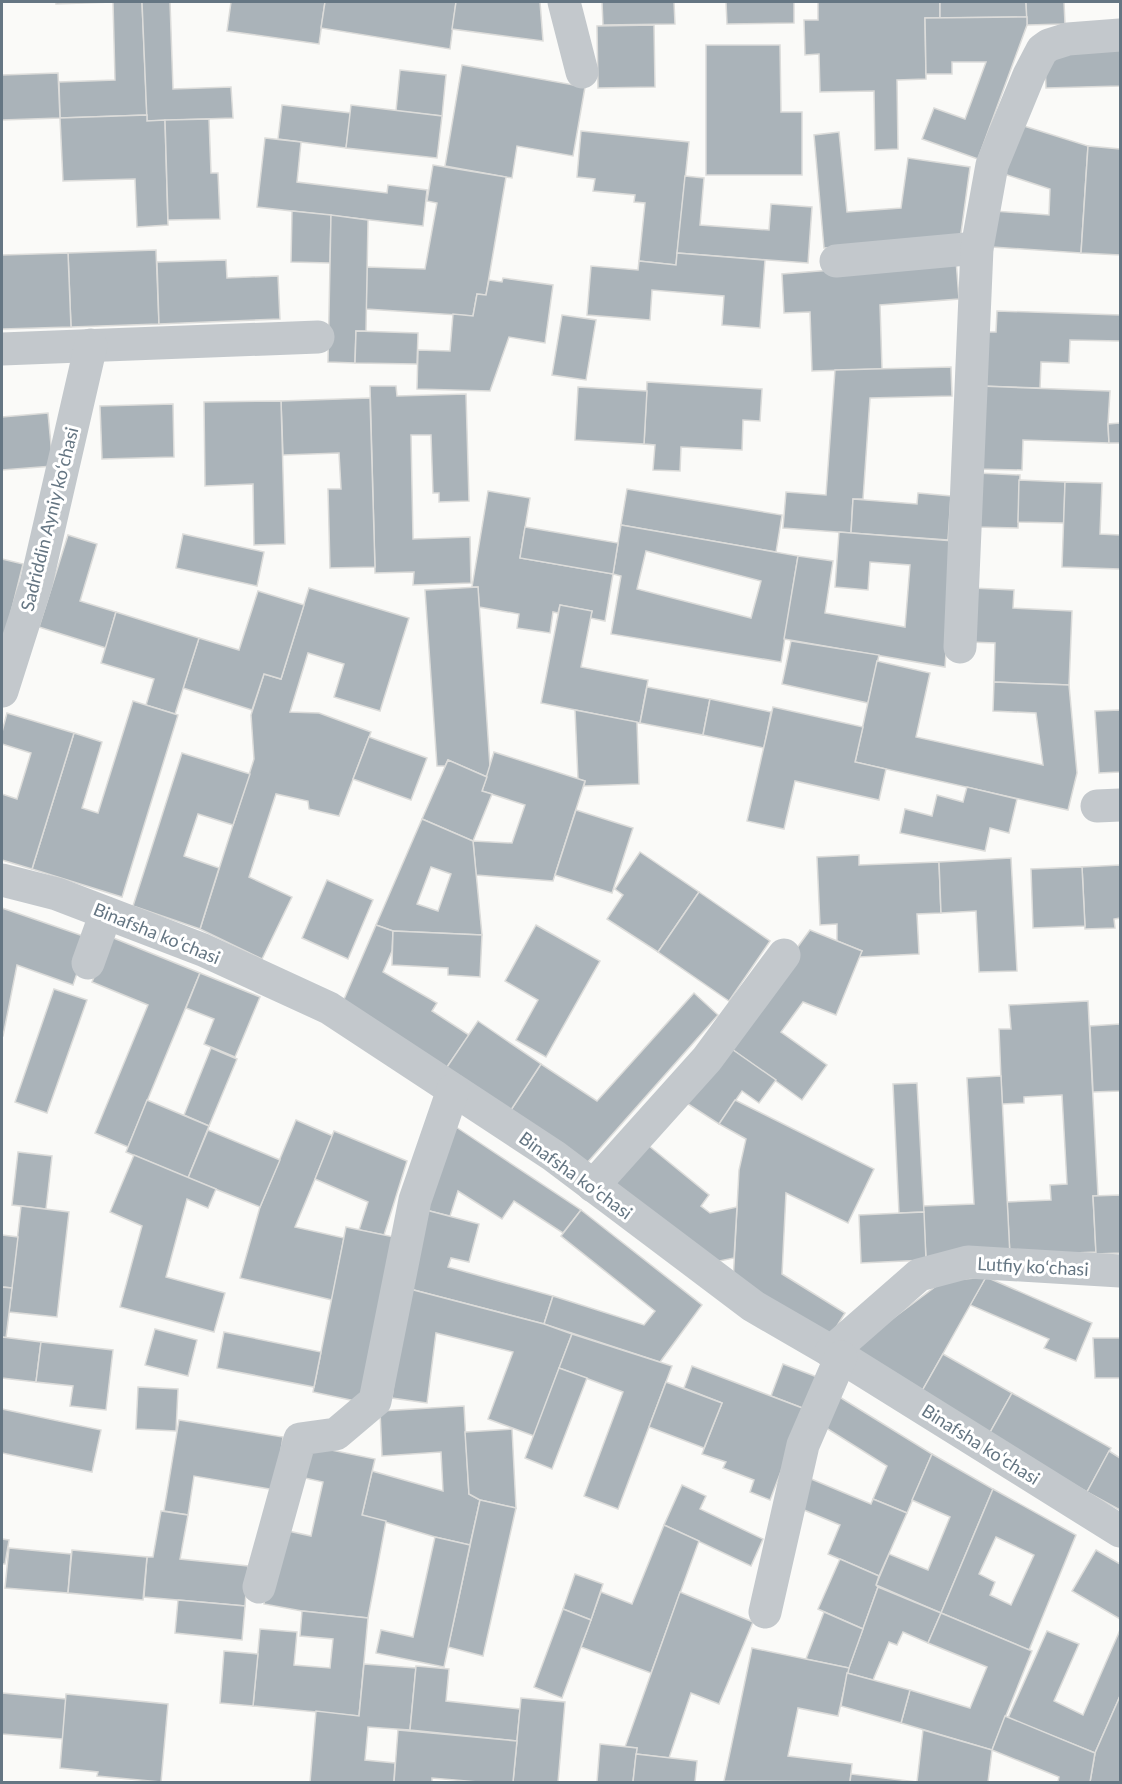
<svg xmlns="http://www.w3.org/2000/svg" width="1122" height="1784" viewBox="0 0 1122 1784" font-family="Lato,sans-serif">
	<rect width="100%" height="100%" fill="#fafaf8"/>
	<!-- building -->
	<g fill="#aab3b9" stroke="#dcdcda" stroke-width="1.5" fill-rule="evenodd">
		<polygon points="56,2 142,2 147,115 60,118 59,82 115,80 113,2 56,4"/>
		<polygon points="142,2 170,2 173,89 231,87 233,118 147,121"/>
		<polygon points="231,2 325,2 319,44 227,31"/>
		<polygon points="325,2 456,2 450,49 321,28"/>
		<polygon points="456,2 540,2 543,41 452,29"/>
		<polygon points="602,2 674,2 675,24 603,25"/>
		<polygon points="726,2 794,2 794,23 727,24"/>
		<polygon points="818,2 940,2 940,18 925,18 926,79 897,80 898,149 875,150 874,91 820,92 819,54 805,55 804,20 818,20"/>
		<polygon points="940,2 1026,2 1027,17 940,18"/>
		<polygon points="1026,2 1064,2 1065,24 1027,25"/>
		<polygon points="1027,17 1027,25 978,159 922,139 934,108 965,119 986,62 952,62 952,74 926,74 925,18"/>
		<polygon points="654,25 655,87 598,88 597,26"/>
		<polygon points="706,45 780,45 781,112 802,112 802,175 706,175"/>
		<polygon points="1120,48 1120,86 1046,88 1045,64 1063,49"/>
		<polygon points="462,65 585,87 573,156 517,146 512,178 445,166"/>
		<polygon points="400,70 446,75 442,116 396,111"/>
		<polygon points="58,73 60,118 2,120 2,75"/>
		<polygon points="282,105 351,113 346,148 278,139"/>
		<polygon points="351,105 442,116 437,158 346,148"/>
		<polygon points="147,115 147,121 165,120 168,225 137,227 135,179 63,181 60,118"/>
		<polygon points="209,119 211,173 218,173 220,219 168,220 165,120"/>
		<polygon points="1024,126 1088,146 1081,253 992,247 994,211 1049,215 1050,189 1001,173"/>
		<polygon points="581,131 689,142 676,265 639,261 645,203 634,202 635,195 593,191 595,179 577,177"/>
		<polygon points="839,132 847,212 901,208 908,158 970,167 960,240 824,248 814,135"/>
		<polygon points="265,138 301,142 297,182 387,193 388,185 427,190 423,226 257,207"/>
		<polygon points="1088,146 1120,149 1120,255 1081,253"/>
		<polygon points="433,165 506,177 486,295 477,294 473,316 366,309 367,267 425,269 437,203 427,201"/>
		<polygon points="685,176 704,178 700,225 769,230 771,204 812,207 808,263 677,253"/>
		<polygon points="292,211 331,215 330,263 291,262"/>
		<polygon points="331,215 368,220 366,331 356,331 355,363 328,362"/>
		<polygon points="156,250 159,324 71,327 68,253"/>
		<polygon points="68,253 71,327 2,329 2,255"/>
		<polygon points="677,253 765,260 760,328 722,325 724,296 652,290 650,320 587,315 591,266 638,270 639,261 676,265"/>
		<polygon points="226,260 227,278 278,276 280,319 159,324 157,262"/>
		<polygon points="956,260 959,299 880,305 882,369 812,371 810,312 784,313 782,274"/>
		<polygon points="503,278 553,285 545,343 509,337 490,391 417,389 418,350 450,351 453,314 473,316 477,294 486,295 489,280 502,282"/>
		<polygon points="997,311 1120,315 1120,341 1070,340 1069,363 1041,362 1040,388 980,386 982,332 996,332"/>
		<polygon points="562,315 596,320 586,380 552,375"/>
		<polygon points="356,331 418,333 417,364 355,363"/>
		<polygon points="951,367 952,396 870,398 863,499 853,499 851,533 783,528 786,492 826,495 835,370"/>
		<polygon points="647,382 762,389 760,421 743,420 742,450 681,447 680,471 653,470 655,445 644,444"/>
		<polygon points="370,386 396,386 397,396 466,394 469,501 439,502 439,493 433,493 431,435 411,435 413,539 470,537 471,583 413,585 414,572 375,573"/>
		<polygon points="980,386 1110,391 1108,424 1109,443 1023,440 1022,470 978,469"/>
		<polygon points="578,387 647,391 644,444 575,440"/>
		<polygon points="370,398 375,567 330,568 328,489 341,489 339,453 283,455 281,401"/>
		<polygon points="281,401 285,544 254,545 253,484 205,486 204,402"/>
		<polygon points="173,404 174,457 102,459 100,406"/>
		<polygon points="48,413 53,466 2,470 2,417"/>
		<polygon points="1120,423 1120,443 1109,443 1108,424"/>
		<polygon points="977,473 1020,475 1018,528 975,527"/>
		<polygon points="1019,480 1065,482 1064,523 1018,522"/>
		<polygon points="1065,482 1102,483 1100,534 1120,535 1120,569 1062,567"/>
		<polygon points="627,489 782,515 776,552 621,525"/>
		<polygon points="488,491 530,498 520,558 613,574 605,621 590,618 592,611 560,605 558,613 553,612 550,633 517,628 519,614 479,607 478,587 472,587"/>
		<polygon points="918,493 951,496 948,540 851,533 853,499 917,504"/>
		<path d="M621,525L798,556L781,662L611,634L621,576L613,574ZM646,551L761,581L751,618L637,589Z"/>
		<polygon points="525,527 618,543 613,574 520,558"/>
		<polygon points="839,532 954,541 945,667 784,639 798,556 833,561 825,613 905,627 910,565 870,562 868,590 835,587"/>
		<polygon points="183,534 264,552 257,586 176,568"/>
		<polygon points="68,535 97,544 80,601 116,612 106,648 39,627"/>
		<polygon points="2,559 23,564 4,641 2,640"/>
		<polygon points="478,587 490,767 487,777 448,760 445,766 437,766 425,590"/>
		<polygon points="309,588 409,618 380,711 334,697 344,664 308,653 290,712 319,713 371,732 339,816 309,809 308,801 276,794 249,877 292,897 262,959 200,929 254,759 251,715 264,674 281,679"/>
		<polygon points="972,588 1014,590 1013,608 1072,611 1069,685 994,682 995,643 969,642"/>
		<polygon points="258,591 304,605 281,679 264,674 252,710 183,688 199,638 239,650"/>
		<polygon points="560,605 592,611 581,667 648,680 640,723 541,703"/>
		<polygon points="116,612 199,638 175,714 146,705 154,679 101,663"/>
		<polygon points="791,641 879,655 868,703 782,684"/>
		<polygon points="877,661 930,673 916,737 1043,765 1036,713 993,711 994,682 1069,685 1077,773 1068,810 855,762"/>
		<polygon points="647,687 710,699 703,735 640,723"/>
		<polygon points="710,699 771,712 764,748 703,735"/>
		<polygon points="133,701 178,715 122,897 32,869 74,733 102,742 82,808 98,813"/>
		<polygon points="773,707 863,727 855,762 886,769 879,800 795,781 784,829 747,821"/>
		<polygon points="575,710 637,722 639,784 584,786 585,781 578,779"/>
		<polygon points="1120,710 1120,772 1099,773 1095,711"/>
		<polygon points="7,713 74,733 32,869 2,860 2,794 17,799 31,753 2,744 2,732"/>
		<polygon points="369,737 427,758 411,800 353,779"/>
		<polygon points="494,752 585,781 553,881 476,875 473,841 512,843 525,805 482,791"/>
		<polygon points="182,753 250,774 233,825 198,814 184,856 219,868 200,929 133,906"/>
		<polygon points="448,760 487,777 482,791 492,794 473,841 422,819"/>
		<polygon points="967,787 1017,799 1009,833 990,828 985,851 900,833 905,809 932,816 937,795 963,802"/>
		<polygon points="576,810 633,828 612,893 555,875"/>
		<path d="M422,819L473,841L482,935L393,931L376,925ZM431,867L451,874L438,911L417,904Z"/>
		<polygon points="640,852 699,892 658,952 607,919 623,895 615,889"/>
		<polygon points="859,855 859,865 939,862 941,913 917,914 919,954 859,957 862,951 837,941 837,924 820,925 817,857"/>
		<polygon points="1011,858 1017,971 979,972 976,911 941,913 939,862"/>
		<polygon points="1120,865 1120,918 1114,919 1115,928 1085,929 1082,867"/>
		<polygon points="1082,867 1085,926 1033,928 1031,869"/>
		<polygon points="327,880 373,900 348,959 302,938"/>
		<polygon points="699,892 770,941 729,1001 658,952"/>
		<polygon points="2,908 89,938 73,985 17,965 3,1036 2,1036"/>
		<polygon points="376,925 393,931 392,951 383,972 437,1003 432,1011 469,1035 445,1070 342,1004"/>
		<polygon points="536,925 600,961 546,1057 516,1040 538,1000 505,981"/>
		<polygon points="810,930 862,951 836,1015 803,1002 781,1032 827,1065 802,1100 726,1045"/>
		<polygon points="393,931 482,935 480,977 448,975 448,968 392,965"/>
		<polygon points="111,937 200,973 128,1147 95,1133 148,1005 92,982"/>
		<polygon points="200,973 260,997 235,1057 204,1044 214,1019 186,1008"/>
		<polygon points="54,989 87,1000 47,1113 15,1102"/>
		<polygon points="694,993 718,1015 586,1164 509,1113 541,1064 597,1101"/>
		<polygon points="1088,1001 1098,1196 1093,1196 1096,1252 1010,1256 1007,1202 1051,1200 1050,1185 1067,1184 1062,1095 1024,1097 1024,1103 1002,1104 999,1029 1011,1029 1009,1005"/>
		<polygon points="478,1021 541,1064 509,1113 445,1070"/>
		<polygon points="1120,1024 1120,1091 1093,1092 1090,1026"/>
		<polygon points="726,1045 776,1080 759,1103 742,1091 719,1124 685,1102"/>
		<polygon points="211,1048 237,1059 209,1126 184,1115"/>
		<polygon points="1001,1076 1010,1256 926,1260 923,1206 974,1204 967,1078"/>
		<polygon points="917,1083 924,1212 899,1213 893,1084"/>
		<polygon points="147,1100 209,1126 188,1178 126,1152"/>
		<polygon points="735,1100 874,1169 848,1223 786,1193 782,1274 845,1313 827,1342 733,1283 739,1170 746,1139 719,1124"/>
		<polygon points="296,1120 333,1136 295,1227 344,1238 332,1300 240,1278 260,1207"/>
		<polygon points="456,1127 581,1210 563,1233 514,1201 502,1219 458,1191 450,1216 421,1209"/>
		<polygon points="208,1130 280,1160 260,1207 188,1178"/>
		<polygon points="334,1131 407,1161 384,1235 359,1230 368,1202 315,1179"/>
		<polygon points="643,1141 709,1195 701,1206 710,1213 737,1207 734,1258 705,1264 607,1184"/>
		<polygon points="18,1152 52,1156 46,1209 12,1205"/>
		<polygon points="134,1155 216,1189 208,1208 187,1199 166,1277 225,1293 214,1332 120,1307 142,1226 110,1212"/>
		<polygon points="1120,1195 1120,1253 1096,1254 1093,1196"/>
		<polygon points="21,1206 69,1212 57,1317 9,1312"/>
		<polygon points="426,1210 479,1224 469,1262 451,1258 448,1267 553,1296 544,1324 406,1288"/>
		<polygon points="581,1210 702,1305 660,1362 544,1324 553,1296 644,1325 655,1311 561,1236"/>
		<polygon points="924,1212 926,1260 861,1263 859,1215"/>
		<polygon points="346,1227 394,1237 360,1402 313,1392"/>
		<polygon points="2,1235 18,1237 12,1288 2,1287"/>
		<polygon points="986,1277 1092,1323 1076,1361 1044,1348 1049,1339 970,1305"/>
		<polygon points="986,1277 918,1398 844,1355 943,1281"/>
		<polygon points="2,1287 12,1288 6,1338 2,1337"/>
		<polygon points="406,1288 544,1324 572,1334 534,1436 488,1419 513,1352 436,1333 427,1403 392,1398"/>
		<polygon points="155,1329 197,1340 188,1376 145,1365"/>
		<polygon points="224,1332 321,1352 314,1387 217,1368"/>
		<polygon points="572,1334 672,1366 618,1509 584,1496 623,1392 559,1368"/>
		<polygon points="2,1337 41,1342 36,1382 2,1378"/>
		<polygon points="1093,1338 1120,1338 1120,1378 1095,1378"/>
		<polygon points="41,1342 113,1350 106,1410 70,1406 73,1386 36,1382"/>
		<polygon points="943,1354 1012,1393 988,1436 918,1398"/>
		<polygon points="783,1364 817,1377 805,1409 771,1396"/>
		<polygon points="692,1366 805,1409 770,1500 750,1492 754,1480 723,1468 726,1462 702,1454 722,1403 684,1388"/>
		<polygon points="559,1368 587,1378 552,1469 525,1458"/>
		<polygon points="666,1382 722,1403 704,1448 649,1427"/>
		<polygon points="138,1387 178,1389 176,1431 136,1429"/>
		<polygon points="833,1393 932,1454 907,1513 873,1499 887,1466 815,1421"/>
		<polygon points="1012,1393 1111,1448 1087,1492 988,1436"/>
		<polygon points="464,1406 469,1494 480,1500 470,1545 435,1537 362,1515 372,1471 443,1491 441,1452 382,1456 380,1411"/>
		<polygon points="2,1409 101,1430 92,1472 2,1453"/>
		<polygon points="179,1420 283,1437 275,1490 194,1476 188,1515 164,1511"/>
		<polygon points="512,1429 516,1508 480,1500 469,1494 465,1432"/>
		<polygon points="302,1444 375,1459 362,1515 386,1521 368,1618 302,1611 264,1604 279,1529 311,1536 323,1482 296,1476"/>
		<polygon points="1109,1451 1120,1458 1120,1510 1087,1492"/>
		<polygon points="932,1454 993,1489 941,1613 876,1585 889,1554 928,1570 950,1517 912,1500"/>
		<polygon points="804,1476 871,1504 873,1499 907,1513 879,1576 828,1554 840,1525 792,1505"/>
		<polygon points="682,1485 706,1496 700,1509 763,1539 751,1566 664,1525"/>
		<path d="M993,1489L1076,1535L1029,1650L941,1613ZM996,1537L1034,1555L1011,1605L990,1595L995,1582L979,1574Z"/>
		<polygon points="480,1500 516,1508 483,1656 448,1647"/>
		<polygon points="161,1511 188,1515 180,1559 248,1566 245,1606 144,1597 147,1557 153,1557"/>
		<polygon points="664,1525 699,1541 651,1673 581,1647 601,1592 632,1604"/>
		<polygon points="435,1537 470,1545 444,1667 376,1653 381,1630 413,1637"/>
		<polygon points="2,1539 9,1540 5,1564 2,1564"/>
		<polygon points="9,1548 71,1554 68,1593 5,1588"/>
		<polygon points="72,1550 147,1557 143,1600 68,1593"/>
		<polygon points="1096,1550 1120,1564 1120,1619 1072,1591"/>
		<polygon points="840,1559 879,1576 876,1585 878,1587 863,1629 818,1609"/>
		<polygon points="575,1574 603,1584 591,1620 563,1609"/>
		<polygon points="878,1587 941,1613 928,1643 903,1632 897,1645 889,1642 873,1680 847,1673"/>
		<polygon points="680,1592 753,1622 719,1704 691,1693 669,1758 636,1754 637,1748 625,1747"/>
		<polygon points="178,1600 245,1606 242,1640 175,1633"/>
		<polygon points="563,1609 591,1620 562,1698 534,1687"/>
		<polygon points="302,1611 368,1618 359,1716 253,1706 260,1629 297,1632 294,1665 330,1668 333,1639 300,1636"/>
		<polygon points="824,1612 863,1629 849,1668 806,1659"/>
		<polygon points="941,1613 1032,1651 992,1750 901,1723 910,1690 970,1708 987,1667 928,1643"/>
		<polygon points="1120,1630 1120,1696 1095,1753 1008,1718 1047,1631 1079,1644 1054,1701 1083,1715"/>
		<polygon points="752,1648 849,1668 838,1716 798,1708 788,1756 852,1764 850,1782 724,1781"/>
		<polygon points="224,1651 258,1654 253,1706 220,1703"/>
		<polygon points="364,1664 416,1668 410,1730 368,1727 365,1760 395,1763 394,1782 310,1782 316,1711 359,1716"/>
		<polygon points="416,1666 449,1669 446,1701 520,1709 517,1741 410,1730"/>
		<polygon points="847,1673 910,1690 901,1723 841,1706"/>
		<polygon points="2,1693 66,1699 63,1739 2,1734"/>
		<polygon points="66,1694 168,1704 161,1782 97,1776 98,1772 60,1768"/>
		<polygon points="1120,1696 1120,1782 1090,1782 1095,1753"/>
		<polygon points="521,1698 565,1702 558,1782 513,1782"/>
		<polygon points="1005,1716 1095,1753 1090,1782 1058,1782 1059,1777 992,1750"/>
		<polygon points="398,1730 517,1741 513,1782 478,1782 432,1778 432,1782 394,1782"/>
		<polygon points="923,1730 992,1750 988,1782 850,1782 851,1774 917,1782"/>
		<polygon points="600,1744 637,1748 633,1782 597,1782"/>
		<polygon points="636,1754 697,1761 695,1782 633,1782"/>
	</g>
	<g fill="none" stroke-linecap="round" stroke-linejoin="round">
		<!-- minor -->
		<g stroke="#c3c8cc" stroke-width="33">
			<polyline points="564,2 582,72"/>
			<polyline points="836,261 977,248"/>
			<polyline points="2,349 318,337"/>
			<polyline points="960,647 977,248 992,165 1029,75 1042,50 1049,45 1068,39 1120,35"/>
			<polyline points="2,691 36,584 91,345"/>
			<polyline points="1097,806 1120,805"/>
			<polyline points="2,880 57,894 203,950 329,1008 554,1156 753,1306 841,1357 1120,1531"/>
			<polyline points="88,963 106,913"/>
			<polyline points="593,1186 707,1059 784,955"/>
			<polyline points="831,1352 919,1275 968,1262 1120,1271"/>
			<polyline points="259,1587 300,1439 336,1434 375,1401 415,1200 453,1090"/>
			<polyline points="765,1612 803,1445 841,1357"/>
		</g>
	</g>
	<g text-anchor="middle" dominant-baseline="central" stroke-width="6" stroke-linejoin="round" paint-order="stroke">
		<!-- street labels -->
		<g font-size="18" fill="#657683" stroke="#fff">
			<text transform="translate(49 519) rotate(-76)">Sadriddin Ayniy koʻchasi</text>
			<text transform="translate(157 933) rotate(22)">Binafsha koʻchasi</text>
			<text transform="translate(576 1175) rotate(36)">Binafsha koʻchasi</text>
			<text transform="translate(1033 1266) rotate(3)">Lutfiy koʻchasi</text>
			<text transform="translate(981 1444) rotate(32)">Binafsha koʻchasi</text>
		</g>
	</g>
	<!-- border -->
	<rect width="1122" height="1784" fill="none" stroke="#657683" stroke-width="6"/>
</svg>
